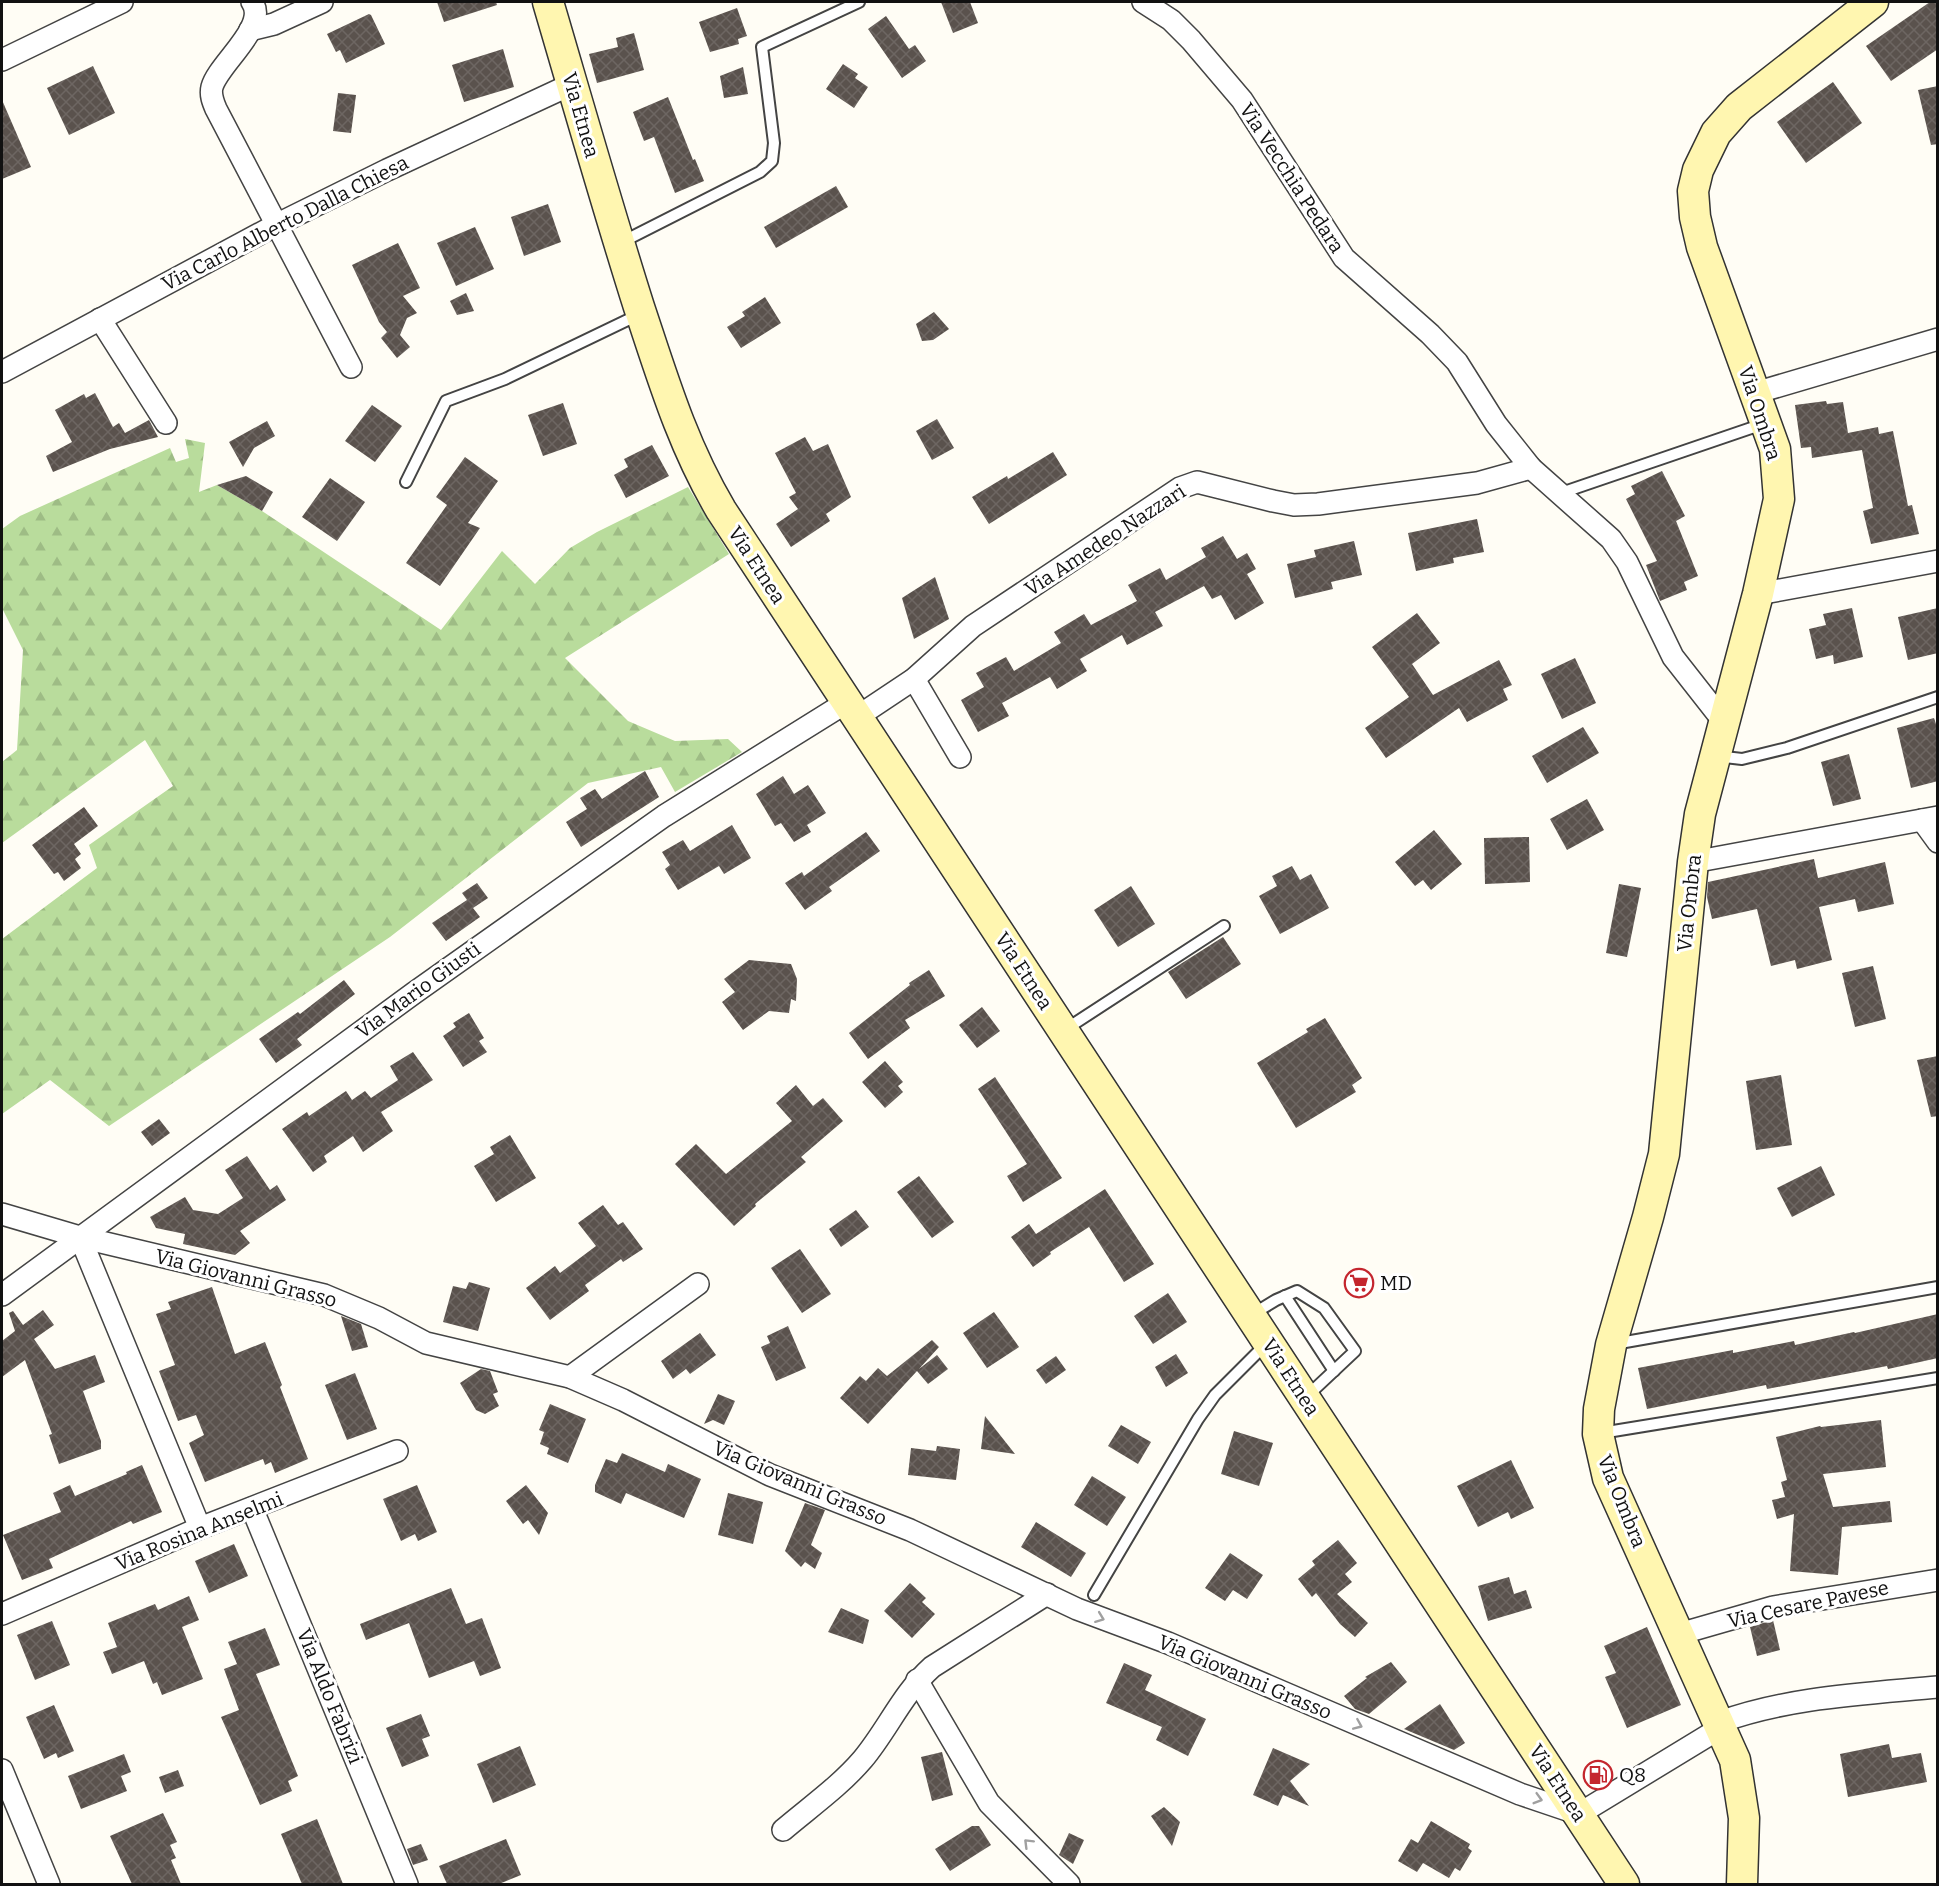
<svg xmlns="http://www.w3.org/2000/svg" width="1939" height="1886" viewBox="0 0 1939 1886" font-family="Bitter,serif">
	<defs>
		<pattern id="forest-firs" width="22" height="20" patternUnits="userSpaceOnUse" patternTransform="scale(1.5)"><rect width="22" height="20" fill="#b9dc9c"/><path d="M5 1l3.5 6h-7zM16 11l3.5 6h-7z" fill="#9ebc85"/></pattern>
		<pattern id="building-cross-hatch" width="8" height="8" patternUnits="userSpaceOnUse" patternTransform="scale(1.5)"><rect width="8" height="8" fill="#5a524d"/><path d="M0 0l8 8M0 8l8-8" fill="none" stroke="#6d6662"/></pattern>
	</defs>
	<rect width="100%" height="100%" fill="#fffdf5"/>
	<!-- forest -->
	<polygon fill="url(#forest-firs)" points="185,439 205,443 199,492 217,485 262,511 441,630 502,551 535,584 570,548 597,532 688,487 729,554 565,658 628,721 675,741 728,739 742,752 675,792 661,767 588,783 390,937 109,1126 50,1080 2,1114 2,939 97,868 89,845 173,786 145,740 2,843 2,762 17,750 23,650 2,608 2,529 20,516 170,448 176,462 189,458"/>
	<!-- building -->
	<g fill="url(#building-cross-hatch)">
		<polygon points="437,2 496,2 497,5 444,22"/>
		<polygon points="941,2 970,2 978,23 953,33"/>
		<polygon points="1930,2 1938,2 1938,49 1891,81 1866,46"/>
		<polygon points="737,8 747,36 738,39 739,44 710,52 699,22"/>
		<polygon points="369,14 371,15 385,44 346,63 340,50 336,52 327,34"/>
		<polygon points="886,16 909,49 915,45 926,61 902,78 868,29"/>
		<polygon points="634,33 644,70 597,83 589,54 618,47 616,38"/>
		<polygon points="503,49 514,87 464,102 452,65"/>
		<polygon points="843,64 858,74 855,78 868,87 854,108 826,89"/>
		<polygon points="93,66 115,113 69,135 47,88"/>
		<polygon points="743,67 748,94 724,98 720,76"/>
		<polygon points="1833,82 1862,123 1806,163 1777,122"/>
		<polygon points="1938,86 1938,144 1931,145 1918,90"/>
		<polygon points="338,93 356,95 351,133 333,131"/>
		<polygon points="668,97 693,160 695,159 704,181 675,193 654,137 644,141 633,112"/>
		<polygon points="2,100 31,167 2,179"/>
		<polygon points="836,186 848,207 776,248 764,227"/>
		<polygon points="548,204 561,242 524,256 511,217"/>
		<polygon points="475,227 494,269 456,286 437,243"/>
		<polygon points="398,243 420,288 403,296 417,313 407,318 400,335 410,347 397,358 381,338 387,332 379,322 352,265"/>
		<polygon points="466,293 474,311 457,315 450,301"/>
		<polygon points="765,297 781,323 741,348 727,327 745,316 742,312"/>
		<polygon points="934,312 949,329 933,340 922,341 916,324"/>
		<polygon points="95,393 113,427 119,423 125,433 149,420 158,437 110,449 53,472 46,456 72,442 55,410 84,394 86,398"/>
		<polygon points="1826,401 1827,404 1843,402 1848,433 1878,427 1879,434 1893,431 1908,506 1912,505 1919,534 1871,544 1863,511 1873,508 1862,450 1812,458 1811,447 1801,448 1795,405"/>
		<polygon points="563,403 577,444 543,456 528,415"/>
		<polygon points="372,405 402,426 375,462 345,441"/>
		<polygon points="937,419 954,448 932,460 916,431"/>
		<polygon points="267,421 275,436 254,448 243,467 229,442"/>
		<polygon points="805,437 813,451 828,444 851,497 826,514 830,521 791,547 776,524 798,509 789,497 796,493 775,453"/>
		<polygon points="652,445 669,476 626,498 614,475 628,467 624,459"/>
		<polygon points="1053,452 1067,475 989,524 972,497 1007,476 1008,479"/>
		<polygon points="465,457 498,481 468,523 480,528 440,586 406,563 447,505 436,497"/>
		<polygon points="1662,471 1685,516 1676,521 1698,576 1684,582 1687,590 1660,601 1646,565 1657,561 1626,499 1635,494 1631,486"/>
		<polygon points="246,476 273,492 262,511 217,485"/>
		<polygon points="330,478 365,502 337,541 302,517"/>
		<polygon points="1477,519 1484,552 1453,558 1454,563 1416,571 1408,533"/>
		<polygon points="1223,536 1237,559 1247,553 1256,569 1247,574 1264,603 1235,620 1221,595 1212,599 1204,586 1155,612 1163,626 1127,645 1122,635 1080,659 1087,671 1057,689 1050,677 1002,703 1009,716 978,732 961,700 984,687 976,673 1006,657 1014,671 1061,643 1054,632 1084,614 1091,625 1137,601 1128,585 1160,568 1166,580 1206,557 1201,548"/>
		<polygon points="1354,541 1362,575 1331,582 1333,589 1295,598 1287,564 1316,557 1314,550"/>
		<polygon points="935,577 949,619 914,639 902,598"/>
		<polygon points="1852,608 1863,657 1834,664 1833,655 1816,659 1809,629 1826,625 1823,614"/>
		<polygon points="1938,608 1938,653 1908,660 1898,617"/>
		<polygon points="1417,613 1440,643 1412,664 1433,695 1499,660 1512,685 1503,689 1508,700 1467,722 1459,708 1386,758 1365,728 1409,697 1372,647"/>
		<polygon points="1575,658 1596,703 1562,719 1541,674"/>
		<polygon points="1934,718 1938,730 1938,781 1911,788 1897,728"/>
		<polygon points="1583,727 1599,753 1547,783 1532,756"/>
		<polygon points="1849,754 1861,799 1833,806 1821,762"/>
		<polygon points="645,771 659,797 581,847 566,822 587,809 580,798 595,789 602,799"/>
		<polygon points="783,776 794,794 808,785 826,813 807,825 811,832 794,842 781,823 775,826 756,794"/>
		<polygon points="1587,799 1604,830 1567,850 1550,819"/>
		<polygon points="84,807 98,826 74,844 81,854 75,859 81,868 64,881 58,872 54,874 32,845"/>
		<polygon points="732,825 751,858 724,874 719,866 678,890 665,869 670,865 662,852 683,840 690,851"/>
		<polygon points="1434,830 1462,864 1431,890 1423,880 1415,886 1395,862"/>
		<polygon points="866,832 880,851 829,887 832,891 805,910 785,883 802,872 804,876"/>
		<polygon points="1529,837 1530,882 1485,884 1484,838"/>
		<polygon points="1814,859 1818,878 1885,862 1894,904 1858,912 1855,899 1819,907 1832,960 1797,969 1795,960 1771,966 1757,909 1712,919 1707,897 1708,882"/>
		<polygon points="1292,866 1300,880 1311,874 1329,908 1280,934 1259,896 1277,886 1272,876"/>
		<polygon points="477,883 488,898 473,908 480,917 446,941 432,923 467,900 462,893"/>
		<polygon points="1619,884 1641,888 1627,957 1606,953"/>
		<polygon points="1131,886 1155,924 1118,947 1094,910"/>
		<polygon points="1223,937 1241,964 1186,999 1168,972"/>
		<polygon points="749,960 791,964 797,979 796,1001 791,999 789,1013 769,1011 743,1030 722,1002 735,992 724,979"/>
		<polygon points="1873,966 1886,1019 1855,1027 1842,973"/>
		<polygon points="929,970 945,996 905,1020 910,1028 868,1059 849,1033 910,985 909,983"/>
		<polygon points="344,980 355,994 297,1039 302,1045 276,1063 259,1039 298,1012 300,1014"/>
		<polygon points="982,1007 1000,1031 977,1048 959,1025"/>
		<polygon points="469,1013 484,1038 479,1041 487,1052 463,1067 443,1036 456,1027 453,1023"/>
		<polygon points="1325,1018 1362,1078 1352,1085 1356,1092 1296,1128 1257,1063 1308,1032 1306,1029"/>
		<polygon points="413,1052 433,1080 381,1112 393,1131 363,1152 353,1136 324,1156 327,1162 313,1172 282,1129 307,1112 309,1116 346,1091 352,1100 365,1091 371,1098 398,1080 390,1066"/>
		<polygon points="1938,1056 1938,1116 1931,1117 1917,1060"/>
		<polygon points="885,1061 903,1082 898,1086 903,1092 885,1108 862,1082"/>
		<polygon points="1781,1075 1792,1145 1756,1150 1746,1081"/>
		<polygon points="995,1077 1062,1178 1023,1202 1007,1176 1027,1164 978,1089"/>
		<polygon points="796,1085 813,1106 823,1098 843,1121 801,1157 806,1162 755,1204 756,1206 734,1226 675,1164 696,1144 726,1174 792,1121 776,1103"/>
		<polygon points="159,1119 170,1133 152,1146 141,1132"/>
		<polygon points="510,1135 536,1178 496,1202 474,1166 494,1154 490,1147"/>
		<polygon points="247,1156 270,1190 277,1185 286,1200 240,1231 250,1243 235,1255 183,1244 185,1234 156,1228 150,1217 185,1197 193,1210 218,1214 243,1198 225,1170"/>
		<polygon points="1821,1166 1835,1195 1792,1217 1777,1188"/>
		<polygon points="919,1176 954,1222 932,1238 897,1192"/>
		<polygon points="1105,1189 1154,1264 1124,1282 1089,1227 1050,1252 1051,1254 1033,1267 1011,1237 1029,1224 1036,1234"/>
		<polygon points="603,1205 618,1225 623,1222 643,1249 623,1262 621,1259 585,1285 589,1291 550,1320 526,1288 555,1266 560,1273 596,1246 578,1223"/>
		<polygon points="856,1210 869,1227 841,1247 829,1229"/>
		<polygon points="800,1249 831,1294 802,1313 771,1268"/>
		<polygon points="469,1282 490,1288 478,1331 443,1322 453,1286 466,1289"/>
		<polygon points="212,1287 235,1354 265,1342 282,1385 280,1387 308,1459 275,1473 271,1462 265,1465 263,1459 205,1482 189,1443 204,1435 196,1415 178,1421 159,1371 175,1365 156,1314 171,1309 168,1302"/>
		<polygon points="1168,1293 1187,1322 1153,1344 1134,1316"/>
		<polygon points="43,1310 54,1325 34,1339 55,1369 95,1355 105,1382 83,1391 101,1441 101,1449 59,1464 49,1435 52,1434 25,1360 2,1377 2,1341 15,1331 9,1313 13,1311 23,1325"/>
		<polygon points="994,1312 1019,1347 987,1368 963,1333"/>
		<polygon points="1938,1314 1938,1358 1888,1369 1887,1366 1767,1389 1766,1385 1647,1409 1638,1368 1733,1350 1733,1353 1794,1341 1795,1345 1854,1332 1855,1333"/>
		<polygon points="341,1316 361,1324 368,1347 352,1351"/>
		<polygon points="788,1326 806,1368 776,1381 761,1347 770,1343 767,1336"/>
		<polygon points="700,1333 716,1355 690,1374 686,1369 673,1379 661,1361"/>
		<polygon points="932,1340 939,1347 919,1369 937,1355 948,1369 928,1384 917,1371 868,1424 840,1398 860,1376 866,1381 878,1368 887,1376"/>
		<polygon points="1176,1354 1188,1373 1166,1387 1155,1367"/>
		<polygon points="1056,1356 1066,1370 1046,1384 1036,1370"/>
		<polygon points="481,1369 490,1371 498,1392 493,1394 499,1406 485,1414 476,1410 460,1383"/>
		<polygon points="355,1373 377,1429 347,1440 325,1385"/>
		<polygon points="718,1394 735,1401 731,1410 724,1425 713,1420 704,1424"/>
		<polygon points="550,1404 586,1419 568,1463 547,1454 549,1448 540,1444 544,1432 539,1430"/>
		<polygon points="985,1416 1015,1454 981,1449"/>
		<polygon points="1881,1420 1886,1467 1823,1474 1833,1507 1890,1501 1892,1522 1842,1527 1838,1575 1790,1571 1794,1514 1777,1519 1772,1500 1785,1497 1781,1482 1787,1480 1776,1437 1820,1426 1821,1427"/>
		<polygon points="1121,1425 1151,1442 1138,1464 1108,1446"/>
		<polygon points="1234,1431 1273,1443 1259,1486 1221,1474"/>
		<polygon points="937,1446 960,1449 956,1480 908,1475 911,1448 936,1451"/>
		<polygon points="622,1453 665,1472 668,1464 701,1479 684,1518 626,1493 621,1504 595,1492 595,1485 606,1459 617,1463"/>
		<polygon points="1511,1460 1534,1508 1511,1519 1508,1512 1478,1527 1457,1486"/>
		<polygon points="142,1465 162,1512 133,1524 131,1521 49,1559 53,1568 22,1580 3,1535 61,1512 53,1493 70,1485 75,1496 127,1474 126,1472"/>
		<polygon points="1092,1476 1126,1497 1107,1526 1074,1505"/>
		<polygon points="417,1485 437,1532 418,1541 415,1534 401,1541 383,1499"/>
		<polygon points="526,1485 548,1513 539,1535 528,1520 523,1524 506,1501"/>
		<polygon points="728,1493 763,1502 753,1544 718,1535"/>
		<polygon points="805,1503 825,1510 811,1545 822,1553 815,1569 805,1562 801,1567 785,1551"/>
		<polygon points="1036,1522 1086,1553 1071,1577 1021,1547"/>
		<polygon points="1338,1540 1357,1563 1345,1574 1352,1582 1337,1594 1368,1623 1355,1637 1340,1624 1316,1593 1312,1597 1298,1579 1315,1565 1312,1561"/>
		<polygon points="234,1544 248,1576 209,1593 195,1561"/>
		<polygon points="1230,1553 1263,1575 1247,1599 1233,1590 1225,1601 1205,1588"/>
		<polygon points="1509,1577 1514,1594 1526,1590 1532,1608 1488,1621 1478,1586"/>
		<polygon points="910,1583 926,1598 922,1602 935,1614 912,1638 884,1611"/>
		<polygon points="451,1588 466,1624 482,1618 501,1668 480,1676 474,1661 429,1678 409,1623 366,1640 360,1624"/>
		<polygon points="189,1596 199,1620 182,1627 203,1679 162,1695 157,1682 153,1684 144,1661 112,1674 103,1652 117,1647 108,1623 155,1604 158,1610"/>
		<polygon points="841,1608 869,1620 863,1644 828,1632"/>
		<polygon points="1773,1620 1780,1650 1757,1656 1750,1627"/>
		<polygon points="52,1621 70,1665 35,1680 17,1635"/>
		<polygon points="1647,1627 1681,1705 1627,1728 1605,1677 1616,1673 1604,1646"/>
		<polygon points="265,1628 280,1665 256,1674 298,1776 288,1781 292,1791 260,1805 221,1717 239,1710 224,1669 237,1664 228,1642"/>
		<polygon points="1391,1662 1407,1682 1369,1714 1355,1709 1344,1696 1367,1678 1365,1677"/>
		<polygon points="1124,1663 1152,1675 1145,1690 1206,1719 1188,1756 1156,1740 1162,1727 1106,1703"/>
		<polygon points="1440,1704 1465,1743 1454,1750 1404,1729"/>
		<polygon points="54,1705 74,1751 58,1758 56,1753 44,1759 26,1717"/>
		<polygon points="421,1714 430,1736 422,1739 429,1756 402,1767 386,1728"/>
		<polygon points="1889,1744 1892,1758 1921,1753 1927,1782 1848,1797 1840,1754"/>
		<polygon points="520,1746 536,1785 493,1803 477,1764"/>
		<polygon points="1273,1748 1310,1764 1290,1781 1309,1806 1283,1795 1278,1806 1253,1795"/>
		<polygon points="942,1752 953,1795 932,1801 921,1757"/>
		<polygon points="124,1754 131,1772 121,1776 127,1791 81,1809 68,1776"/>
		<polygon points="178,1770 184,1786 165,1793 159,1777"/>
		<polygon points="1164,1807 1180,1822 1172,1846 1151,1816"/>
		<polygon points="163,1813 177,1842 170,1845 176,1858 171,1860 181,1884 132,1884 110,1836"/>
		<polygon points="317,1819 343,1884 302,1884 281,1834"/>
		<polygon points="1431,1821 1470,1844 1468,1848 1472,1851 1460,1871 1455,1868 1449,1878 1423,1863 1417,1872 1398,1861 1411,1839 1418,1843"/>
		<polygon points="972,1826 979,1826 991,1845 950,1871 935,1849"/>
		<polygon points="1069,1833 1084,1840 1073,1864 1059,1855"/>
		<polygon points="506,1839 521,1875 499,1884 447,1884 439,1866"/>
		<polygon points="421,1844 428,1860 413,1865 407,1849"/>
	</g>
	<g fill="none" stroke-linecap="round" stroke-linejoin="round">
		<!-- lane casing -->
		<g stroke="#444" stroke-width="14">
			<g id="lane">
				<polyline points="622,242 760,172 772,161 774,143 762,47 859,2"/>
				<polyline points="406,482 446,401 505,379 638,315"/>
				<polyline points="1561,493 1763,424"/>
				<polyline points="1716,756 1742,759 1787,748 1938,697"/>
				<polyline points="1066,1029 1224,926"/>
				<polyline points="1285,1296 1334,1371"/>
				<polyline points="1253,1314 1276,1300 1297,1291 1324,1308 1355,1351 1305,1398"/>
				<polyline points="1614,1344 1938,1287"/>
				<polyline points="1601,1433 1938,1378"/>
				<polyline points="1094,1595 1198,1419 1215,1395 1266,1344"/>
			</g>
		</g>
		<!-- street casing -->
		<g stroke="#444" stroke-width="24">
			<g id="street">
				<path d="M252,2C269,26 218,64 212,87C210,95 213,102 216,109L351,367"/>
				<polyline points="1143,2 1171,20 1191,40 1242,100 1344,258 1430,334 1457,362 1496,424 1531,468 1611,539 1627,562 1673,657 1724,722"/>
				<polyline points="250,30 274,24 322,2"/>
				<polyline points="2,60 122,2"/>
				<polyline points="100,319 166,423"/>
				<polyline points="2,372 276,225 387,170 572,84"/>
				<polyline points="1755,393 1938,339"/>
				<polyline points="1758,594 1938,561"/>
				<polyline points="914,679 960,757"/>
				<polyline points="857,717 914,679 973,626 1180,488 1197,482 1273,501 1294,505 1318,504 1477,483 1531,468"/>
				<polyline points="1922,820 1938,842"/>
				<polyline points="1693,862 1938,817"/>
				<polyline points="2,1214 80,1237 324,1295 379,1318 426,1343 570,1377 623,1400 770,1475 910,1530 1077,1609 1168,1643 1520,1794 1579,1814 1722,1727"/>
				<polyline points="80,1237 200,1528"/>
				<polyline points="2,1295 414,993 664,816 847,702"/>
				<polyline points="570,1377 698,1284"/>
				<polyline points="252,1508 407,1884"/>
				<polyline points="2,1614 200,1528 397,1451"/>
				<polyline points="1679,1634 1773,1607 1938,1580"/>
				<polyline points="917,1680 989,1803 1069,1884"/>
				<path d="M1720,1722C1789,1697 1864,1694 1938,1687"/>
				<polyline points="2,1770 49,1884"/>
				<path d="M783,1830C810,1807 840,1786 863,1759C888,1729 902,1694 932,1667L1047,1594"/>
			</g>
		</g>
		<!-- secondary casing -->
		<g stroke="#333" stroke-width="33">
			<g id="secondary">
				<path d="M548,2C578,104 607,206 639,307C663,379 682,444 721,510L1624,1884"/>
				<polyline points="1742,1884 1744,1818 1735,1760 1608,1478 1598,1434 1599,1409 1611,1345 1648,1217 1664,1154 1693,862 1700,814 1758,594 1779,499 1775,449 1702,247 1695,217 1693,191 1698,170 1716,133 1739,107 1873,2"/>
			</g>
		</g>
		<!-- lane -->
		<use href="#lane" stroke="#fff" stroke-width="10"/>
		<!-- street -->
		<use href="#street" stroke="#fff" stroke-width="21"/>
		<!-- secondary -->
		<use href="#secondary" stroke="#fff6b0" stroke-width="30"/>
	</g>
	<!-- one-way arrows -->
	<defs><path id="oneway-chevron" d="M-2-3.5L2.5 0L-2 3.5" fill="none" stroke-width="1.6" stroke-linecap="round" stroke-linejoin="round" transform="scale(1.5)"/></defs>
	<g stroke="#a0a0a0">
		<use href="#oneway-chevron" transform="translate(1100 1618) rotate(21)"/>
		<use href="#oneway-chevron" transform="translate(1358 1725) rotate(23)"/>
		<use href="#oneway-chevron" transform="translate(1538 1799) rotate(16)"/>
		<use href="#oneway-chevron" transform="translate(1028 1843) rotate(-135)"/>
	</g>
	<!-- icons -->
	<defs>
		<g id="supermarket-ring" transform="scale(1.5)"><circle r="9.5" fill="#fff" stroke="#c4262e" stroke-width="1.5"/><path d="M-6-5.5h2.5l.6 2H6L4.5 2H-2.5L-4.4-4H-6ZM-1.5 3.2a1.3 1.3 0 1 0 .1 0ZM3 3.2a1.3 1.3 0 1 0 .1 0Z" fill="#c4262e"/></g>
		<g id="fuel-ring" transform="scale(1.5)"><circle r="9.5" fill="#fff" stroke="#c4262e" stroke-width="1.5"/><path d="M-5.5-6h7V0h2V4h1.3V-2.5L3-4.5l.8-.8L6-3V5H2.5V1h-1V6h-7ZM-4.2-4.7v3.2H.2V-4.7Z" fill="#c4262e"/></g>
	</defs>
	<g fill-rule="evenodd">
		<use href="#supermarket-ring" x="1359" y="1283"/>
		<use href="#fuel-ring" x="1598" y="1775"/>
	</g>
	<g text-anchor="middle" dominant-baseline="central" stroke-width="6" stroke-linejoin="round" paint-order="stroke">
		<!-- street labels -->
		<g font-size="20" fill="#111" stroke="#fff">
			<text transform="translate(581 115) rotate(74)">Via Etnea</text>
			<text transform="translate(1292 178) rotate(57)">Via Vecchia Pedara</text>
			<text transform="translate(285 223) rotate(-27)">Via Carlo Alberto Dalla Chiesa</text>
			<text transform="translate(1760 413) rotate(72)">Via Ombra</text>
			<text transform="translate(1105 540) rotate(-33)">Via Amedeo Nazzari</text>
			<text transform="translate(757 565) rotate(57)">Via Etnea</text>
			<text transform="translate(1689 903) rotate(-84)">Via Ombra</text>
			<text transform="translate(1024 971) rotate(57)">Via Etnea</text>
			<text transform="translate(418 990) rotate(-36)">Via Mario Giusti</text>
			<text transform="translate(246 1278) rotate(14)">Via Giovanni Grasso</text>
			<text transform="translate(1291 1377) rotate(57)">Via Etnea</text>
			<text transform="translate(800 1483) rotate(23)">Via Giovanni Grasso</text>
			<text transform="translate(1622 1501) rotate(68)">Via Ombra</text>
			<text transform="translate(199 1531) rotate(-22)">Via Rosina Anselmi</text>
			<text transform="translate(1808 1604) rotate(-12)">Via Cesare Pavese</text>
			<text transform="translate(1245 1677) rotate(23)">Via Giovanni Grasso</text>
			<text transform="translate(330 1696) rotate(68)">Via Aldo Fabrizi</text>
			<text transform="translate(1558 1783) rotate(57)">Via Etnea</text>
		</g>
		<!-- poi labels -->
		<g font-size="20" fill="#111" stroke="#fff" text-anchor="start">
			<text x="1380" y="1283">MD</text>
			<text x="1619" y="1775">Q8</text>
		</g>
	</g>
	<!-- border -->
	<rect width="1939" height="1886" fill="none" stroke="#111111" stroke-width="6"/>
</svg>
